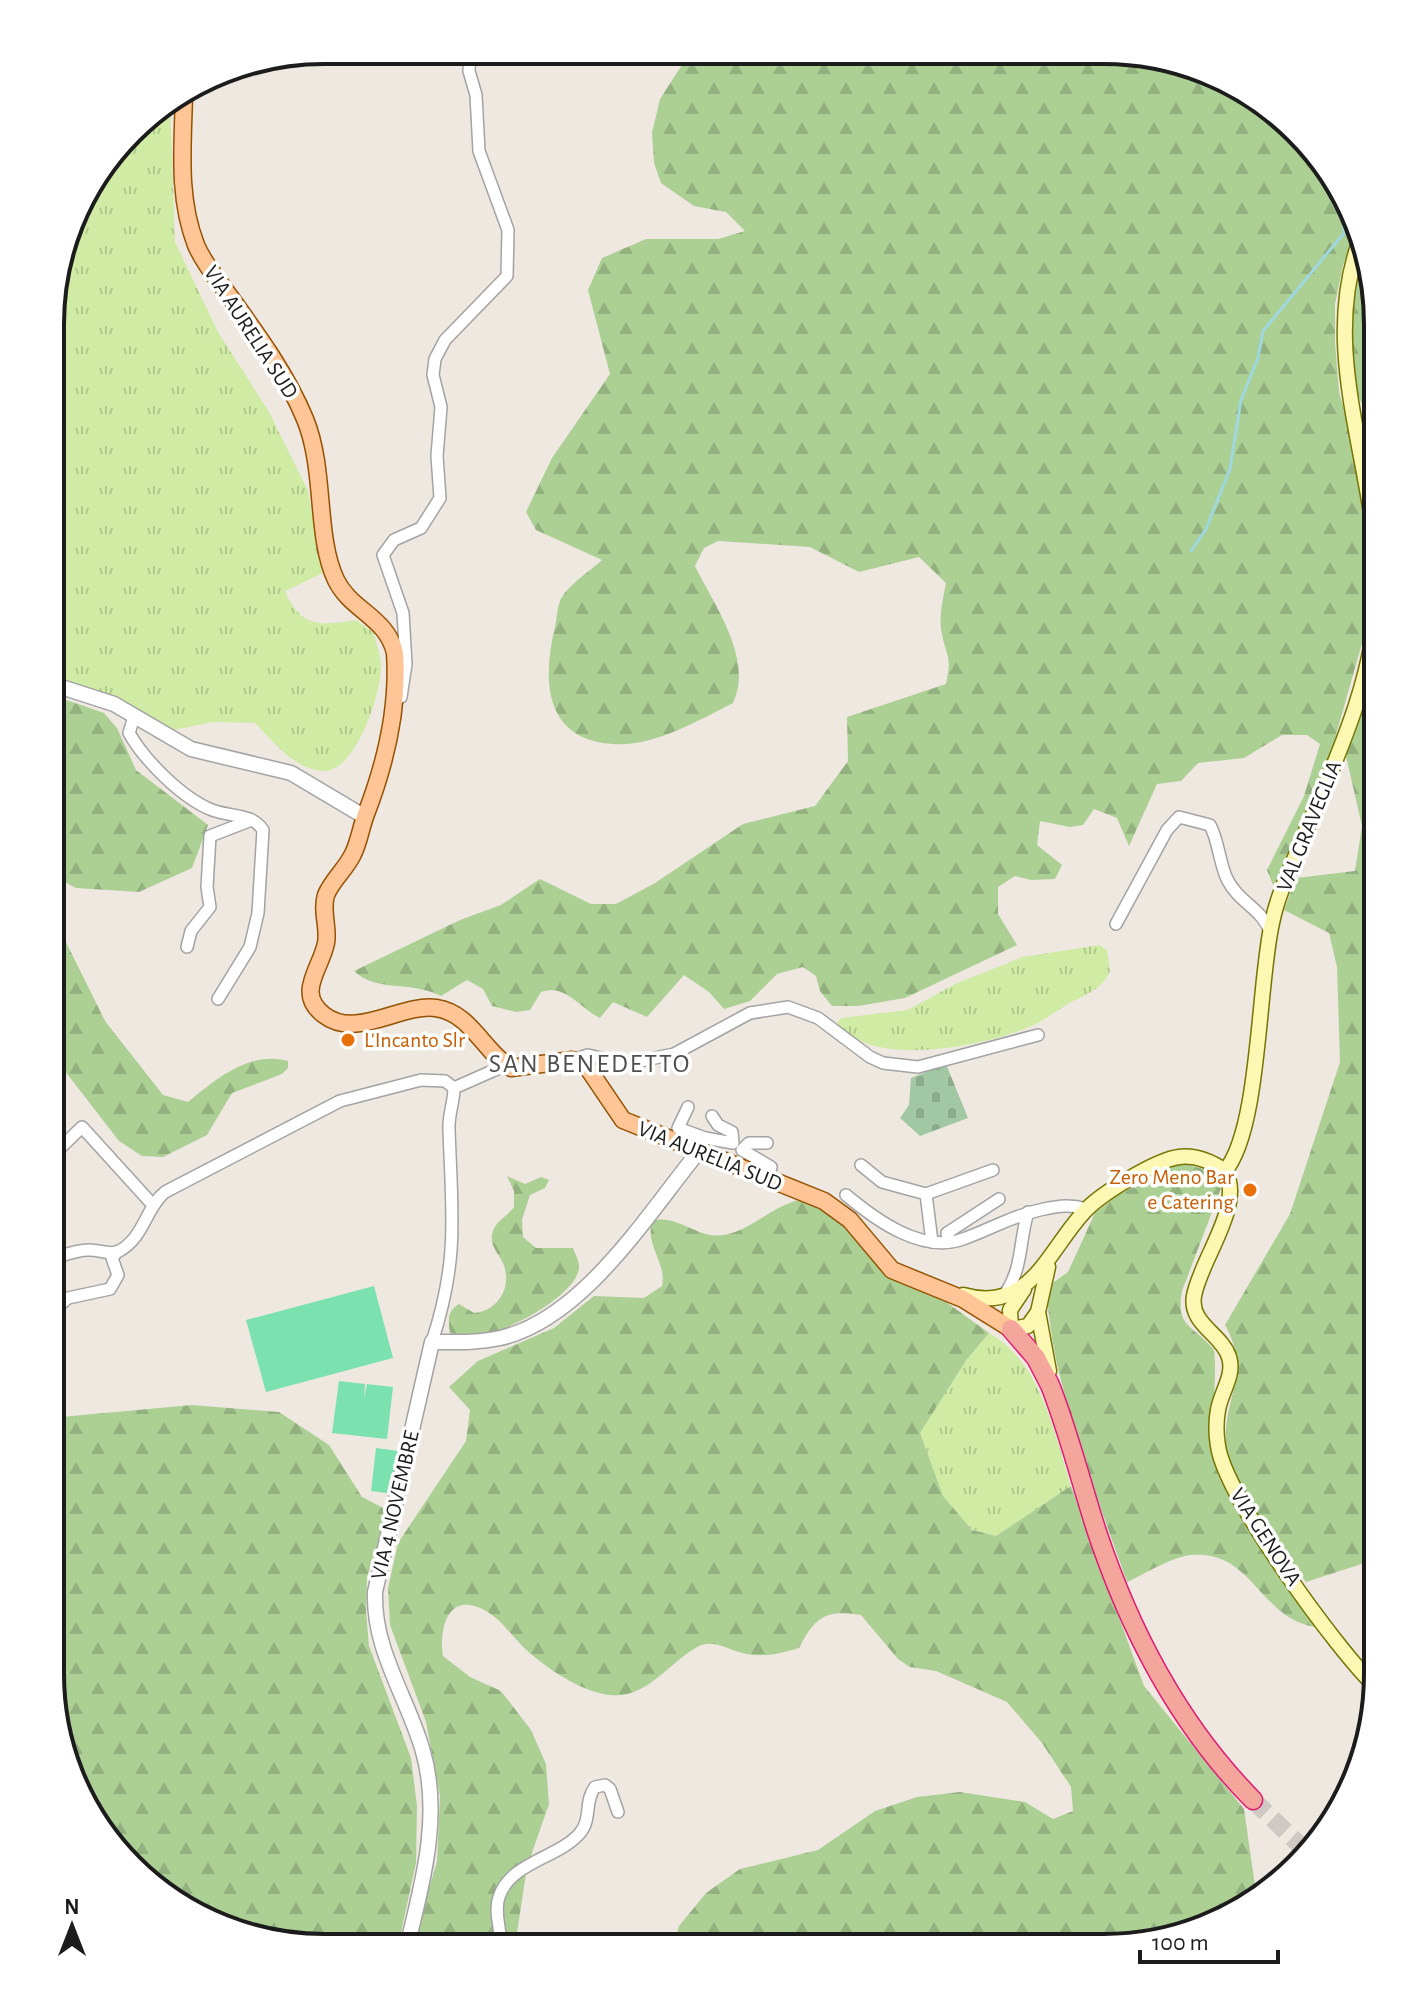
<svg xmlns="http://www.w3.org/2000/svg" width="1428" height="1998" viewBox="0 0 1428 1998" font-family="'Alegreya Sans',sans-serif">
	<defs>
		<pattern id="grass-tufts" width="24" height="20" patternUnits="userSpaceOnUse" patternTransform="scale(2)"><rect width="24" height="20" fill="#cfeba4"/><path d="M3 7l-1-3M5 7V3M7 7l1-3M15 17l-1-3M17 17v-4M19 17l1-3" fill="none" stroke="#b1c98d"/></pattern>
		<pattern id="forest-firs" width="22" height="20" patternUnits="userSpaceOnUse" patternTransform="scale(2)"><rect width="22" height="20" fill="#accf94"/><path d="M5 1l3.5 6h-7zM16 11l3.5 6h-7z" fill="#93b17f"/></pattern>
		<pattern id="cemetery-stones" width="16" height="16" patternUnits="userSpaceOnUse" patternTransform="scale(2)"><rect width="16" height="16" fill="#a2c8a3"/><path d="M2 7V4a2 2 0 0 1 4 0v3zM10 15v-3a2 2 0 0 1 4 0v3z" fill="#8bab8c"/></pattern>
	</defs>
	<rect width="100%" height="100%" fill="#eee8e1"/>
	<!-- grass -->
	<g fill="url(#grass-tufts)">
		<path d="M170,103L175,242L218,332L269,412L308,491L323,573L285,591C301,628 320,626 356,620L374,633C376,643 380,653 381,663C383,690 356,772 324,771C297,771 272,741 255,723L213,722L174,730L117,697L52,676V288L86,187L144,118Z"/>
		<path d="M1099,945L1107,950L1110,971C1102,990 1084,995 1068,1004C1057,1010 1048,1018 1036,1024C991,1045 872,1071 837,1023L841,1018L908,1010L955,984L1023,957Z"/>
		<path d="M989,1333C1041,1362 1054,1433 1071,1486L996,1536L972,1530L943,1496L920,1433L967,1359Z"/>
	</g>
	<!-- forest -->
	<g fill="url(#forest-firs)">
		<path d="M691,51L1140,52L1270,106L1350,203L1356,231L1343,265L1335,304V343L1339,392L1350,430L1365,530L1368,578L1366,629L1332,749L1279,877L1273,885L1267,870L1304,796L1320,744L1307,735H1282L1244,758L1198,763L1181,781L1157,784L1129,846L1117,818L1094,809L1083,825L1070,827L1040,821L1037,845L1062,865L1055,879L1031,880L1015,876L998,887V914L1017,945L905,998L858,1006H832L820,991L816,976L803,967L777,974L750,1001L724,1009L709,992L684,975L647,1017L613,1002L600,1018C578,1007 566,984 541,992L530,1010L516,1012L492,1006L483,989L467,980L441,996C409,980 377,993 354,971L460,920L501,905L540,879L591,904H616L655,883L743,824L815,806L848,761L847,717L946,684C952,656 947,659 942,634C938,617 943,600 946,583L919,557L859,572L810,547L718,541L704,548L695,566C714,605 754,659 733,703C697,721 654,747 612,744C544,739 542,680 555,627C557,619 557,605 562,597C570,584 591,570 602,560L536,530L526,512L552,458L610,374L588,290L602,258L646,239H718L745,231L726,212L694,206L661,183L654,163L652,133L660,99Z"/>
		<path d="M1363,258L1378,324V424C1336,390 1352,304 1363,258Z"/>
		<path d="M1378,654L1377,1559L1306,1582C1283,1547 1234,1492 1227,1451C1219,1401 1254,1377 1225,1325L1290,1214L1340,1062L1337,967L1329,933L1284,910L1296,878L1355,871L1362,826L1346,756Z"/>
		<polygon points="52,695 104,713 117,728 136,770 208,825 192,868 139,892 76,888 51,875"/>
		<path d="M51,927L63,936L105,1021L163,1095L188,1102C215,1080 250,1050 288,1061V1068L282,1074L232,1093L207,1135L163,1157L142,1156L119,1141L51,1053Z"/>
		<path d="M1184,1164L1207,1170L1223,1183L1182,1291C1175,1329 1195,1325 1214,1350C1219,1399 1203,1431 1220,1480L1316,1627C1259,1619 1253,1549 1191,1555C1171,1557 1145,1574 1127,1582C1097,1496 1049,1377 1047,1287L1068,1272L1095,1213L1118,1195L1170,1167Z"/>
		<path d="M507,1176L525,1184L541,1177L549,1180L545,1188L530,1195L522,1220L523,1237L536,1248H573C575,1254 579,1260 579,1266C580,1291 520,1324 499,1330C486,1334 463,1336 450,1333C448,1320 447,1311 459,1304L474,1313C498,1311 513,1287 503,1263C499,1254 490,1246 492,1235C494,1221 507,1217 514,1207V1191Z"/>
		<path d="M803,1199L836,1215L877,1265L898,1280L922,1288L946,1302L989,1333L967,1359L920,1433L943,1496L972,1530L996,1536L1071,1486L1144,1686L1244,1809L1256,1893L1225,1920L1104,1948L673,1947L679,1926L706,1893L740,1869L818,1850L875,1811L917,1797L960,1792L1025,1802L1053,1819L1073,1811L1071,1787L1042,1743L1007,1702L936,1671L910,1667L898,1659L861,1615C825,1609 815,1617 799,1648C780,1654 765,1657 746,1654C730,1651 715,1639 699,1646C670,1661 647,1699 611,1695C584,1693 551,1671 531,1654C511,1638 498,1610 470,1605C443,1601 440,1638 443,1656L470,1677L501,1691L531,1730L546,1764L549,1804L527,1867L515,1946H413L437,1861L440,1796L426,1722L390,1625L388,1588L398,1543L466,1441L470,1410L449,1387L478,1361L554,1328L594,1296L644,1298L662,1286C667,1263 645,1246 652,1221C677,1213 698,1240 724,1235C752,1230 774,1204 803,1199Z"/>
		<polygon points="192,1405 279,1412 329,1445 362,1497 389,1511 367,1577 366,1612 369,1646 411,1758 417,1806 416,1863 398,1946 289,1946 171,1902 78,1795 50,1674 50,1418"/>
	</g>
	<!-- cemetery -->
	<polygon fill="url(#cemetery-stones)" points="946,1064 968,1118 920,1136 900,1118 909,1105 911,1078"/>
	<!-- pitch -->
	<g fill="#7be1ae">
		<polygon points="374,1286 393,1358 266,1392 246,1320"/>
		<polygon points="339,1381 365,1384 364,1398 367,1384 393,1387 387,1439 332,1433"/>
		<polygon points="376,1448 399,1451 394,1494 371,1491"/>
	</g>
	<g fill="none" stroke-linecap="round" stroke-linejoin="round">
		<!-- stream -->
		<polyline stroke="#9fd7de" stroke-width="3" points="1191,551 1206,529 1230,469 1241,400 1258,358 1263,331 1344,233 1345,197"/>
		<!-- trunk-tunnel -->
		<polyline stroke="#cec9c3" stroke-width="18" stroke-dasharray="18 9" stroke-linecap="butt" points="1253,1800 1305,1850"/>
		<!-- minor casing -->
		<g stroke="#a3a3a3" stroke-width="14">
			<g id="minor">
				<polyline points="401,697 406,664 403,613 383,555 394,540 421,528 440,498 437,456 441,407 433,375 435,359 445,340 507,276 508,230 479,151 476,95 469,71 470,50"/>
				<path d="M134,717L129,733C145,761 182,798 212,810C230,817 252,813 263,830L258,913L250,947L218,999"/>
				<path d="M1116,924L1167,830L1179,817L1210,825C1219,842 1219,862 1227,879C1239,903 1260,907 1270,931"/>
				<polyline points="187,947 191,931 210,907 207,887 210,836 249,821"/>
				<polyline points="573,1060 588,1055 626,1064 674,1054 750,1013 788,1007 818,1018 870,1057 883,1063 918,1067 1038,1035"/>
				<polyline points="454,1088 506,1065"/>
				<polyline points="688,1107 678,1128 705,1138 702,1143"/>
				<polyline points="705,1138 733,1143 732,1132 718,1125 712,1116"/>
				<polyline points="767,1143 749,1143 742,1150 771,1167 768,1179"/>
				<polyline points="51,1157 82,1127 152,1204"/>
				<polyline points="861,1165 882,1182 926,1194 932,1242"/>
				<polyline points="926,1194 993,1170"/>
				<path d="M846,1195C876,1220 922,1254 963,1239C991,1229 1014,1215 1044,1209C1059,1206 1071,1204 1086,1209"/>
				<polyline points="949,1242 947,1233 999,1199"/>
				<path d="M51,1259C62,1256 76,1250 88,1250C99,1249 109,1256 119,1251C144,1238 146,1207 165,1192L340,1101L421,1080L445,1081L454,1088"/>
				<path d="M1005,1294C1023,1268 1019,1241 1028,1212"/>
				<polyline points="53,1311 68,1298 110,1289 118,1275 112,1258 117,1252"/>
				<path d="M432,1342C459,1259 452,1215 449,1130C448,1116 454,1102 454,1088"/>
				<path d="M499,1946C503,1930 493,1914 499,1897C510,1862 559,1858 580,1833C592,1819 584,1801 595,1787L605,1785L610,1789L618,1812"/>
			</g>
		</g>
		<!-- tertiary casing -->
		<g stroke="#a3a3a3" stroke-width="17">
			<g id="tertiary">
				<polyline points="52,684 114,704 191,749 291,773 365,817"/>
				<path d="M407,1946C423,1882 442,1813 422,1748C406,1695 373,1649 375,1592L432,1342C455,1342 477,1343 500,1338C583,1319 647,1215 699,1151"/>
			</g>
		</g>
		<!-- secondary casing -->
		<g stroke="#767500" stroke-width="17">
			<g id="secondary">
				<path d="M1225,1171C1260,1130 1258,984 1272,923C1278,893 1292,866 1303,838C1336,760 1376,676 1377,590C1379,472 1318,359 1359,243"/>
				<polyline points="1048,1267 1038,1312 1049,1371"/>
				<polyline points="1024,1289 1010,1310 1011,1329 1028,1326 1038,1312"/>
				<path d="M963,1295C1030,1314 1047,1252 1084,1212C1100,1194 1156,1160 1179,1157C1195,1155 1212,1162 1225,1171C1245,1205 1200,1260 1194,1296C1189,1324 1222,1334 1229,1357C1235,1375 1221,1392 1218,1410C1216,1421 1216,1434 1218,1446C1225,1496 1338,1652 1377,1688"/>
			</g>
		</g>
		<!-- primary casing -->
		<g stroke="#955200" stroke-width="19">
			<path id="primary" d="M184,94C183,145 177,196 196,245C203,262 215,276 225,290C255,331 286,373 305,419C326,470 315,536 336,580C351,611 387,617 395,653C399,709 386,762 366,814C361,827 359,842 353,854C346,869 332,880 326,895C321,911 329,928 326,943C321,969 295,993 324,1015C356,1040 401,1003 436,1008C471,1013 483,1051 511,1068L572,1060L585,1064L623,1120L824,1201L850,1220L892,1270L963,1299L1011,1329"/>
		</g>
		<!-- trunk casing -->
		<g stroke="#de1c75" stroke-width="21">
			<path id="trunk" d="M1011,1329L1036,1358L1050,1385C1069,1433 1081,1483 1097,1532C1130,1631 1179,1725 1253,1800"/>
		</g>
		<!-- minor -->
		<use href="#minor" stroke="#fff" stroke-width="11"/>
		<!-- tertiary -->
		<use href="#tertiary" stroke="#fff" stroke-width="14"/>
		<!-- secondary -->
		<use href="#secondary" stroke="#fcf7b2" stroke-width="14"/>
		<!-- primary -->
		<use href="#primary" stroke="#ffc596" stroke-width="16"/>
		<!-- trunk -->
		<use href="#trunk" stroke="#f4a59c" stroke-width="18"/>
	</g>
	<!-- markers -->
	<g fill="#e8710a" stroke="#fff" stroke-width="3">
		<circle cx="348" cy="1040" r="8"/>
		<circle cx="1250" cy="1190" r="8"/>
	</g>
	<g text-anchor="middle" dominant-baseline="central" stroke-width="7" stroke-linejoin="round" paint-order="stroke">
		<!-- street labels -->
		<g font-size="22" fill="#1c1c1c" stroke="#fff">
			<text transform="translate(251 332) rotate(57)">VIA AURELIA SUD</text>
			<text transform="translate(1309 826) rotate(-68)">VAL GRAVEGLIA</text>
			<text transform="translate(710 1156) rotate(22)">VIA AURELIA SUD</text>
			<text transform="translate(395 1505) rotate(-77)">VIA 4 NOVEMBRE</text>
			<text transform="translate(1266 1537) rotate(57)">VIA GENOVA</text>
		</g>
		<!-- food labels -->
		<g font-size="22" fill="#c56008" stroke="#fff" text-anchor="start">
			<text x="364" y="1040">L'Incanto Slr</text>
			<text x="1234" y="1177" text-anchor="end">Zero Meno Bar<tspan x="1234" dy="25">e Catering</tspan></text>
		</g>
		<!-- quarter labels -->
		<g font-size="26" letter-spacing="2" fill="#4f4f4f" stroke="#fff">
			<text x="590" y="1064">SAN BENEDETTO</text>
		</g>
	</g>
	<!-- crop -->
	<path d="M0 0H1428V1998H0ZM324 64H1104A260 260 0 0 1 1364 324V1674A260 260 0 0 1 1104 1934H324A260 260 0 0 1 64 1674V324A260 260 0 0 1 324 64Z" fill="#fff" fill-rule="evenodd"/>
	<path fill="none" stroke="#1c1c1c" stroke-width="4" d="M324 64H1104A260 260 0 0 1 1364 324V1674A260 260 0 0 1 1104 1934H324A260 260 0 0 1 64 1674V324A260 260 0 0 1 324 64Z"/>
	<!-- north arrow -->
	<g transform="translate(72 1926)" stroke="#ffffff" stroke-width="6" paint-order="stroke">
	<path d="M0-6L14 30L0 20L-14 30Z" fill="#1c1c1c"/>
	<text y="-12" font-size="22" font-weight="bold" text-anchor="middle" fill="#1c1c1c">N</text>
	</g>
	<!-- scale -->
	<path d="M1140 1950v12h138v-12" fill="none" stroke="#1c1c1c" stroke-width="4"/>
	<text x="1152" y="1950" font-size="24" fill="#1c1c1c" stroke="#ffffff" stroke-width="6" paint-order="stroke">100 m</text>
</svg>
